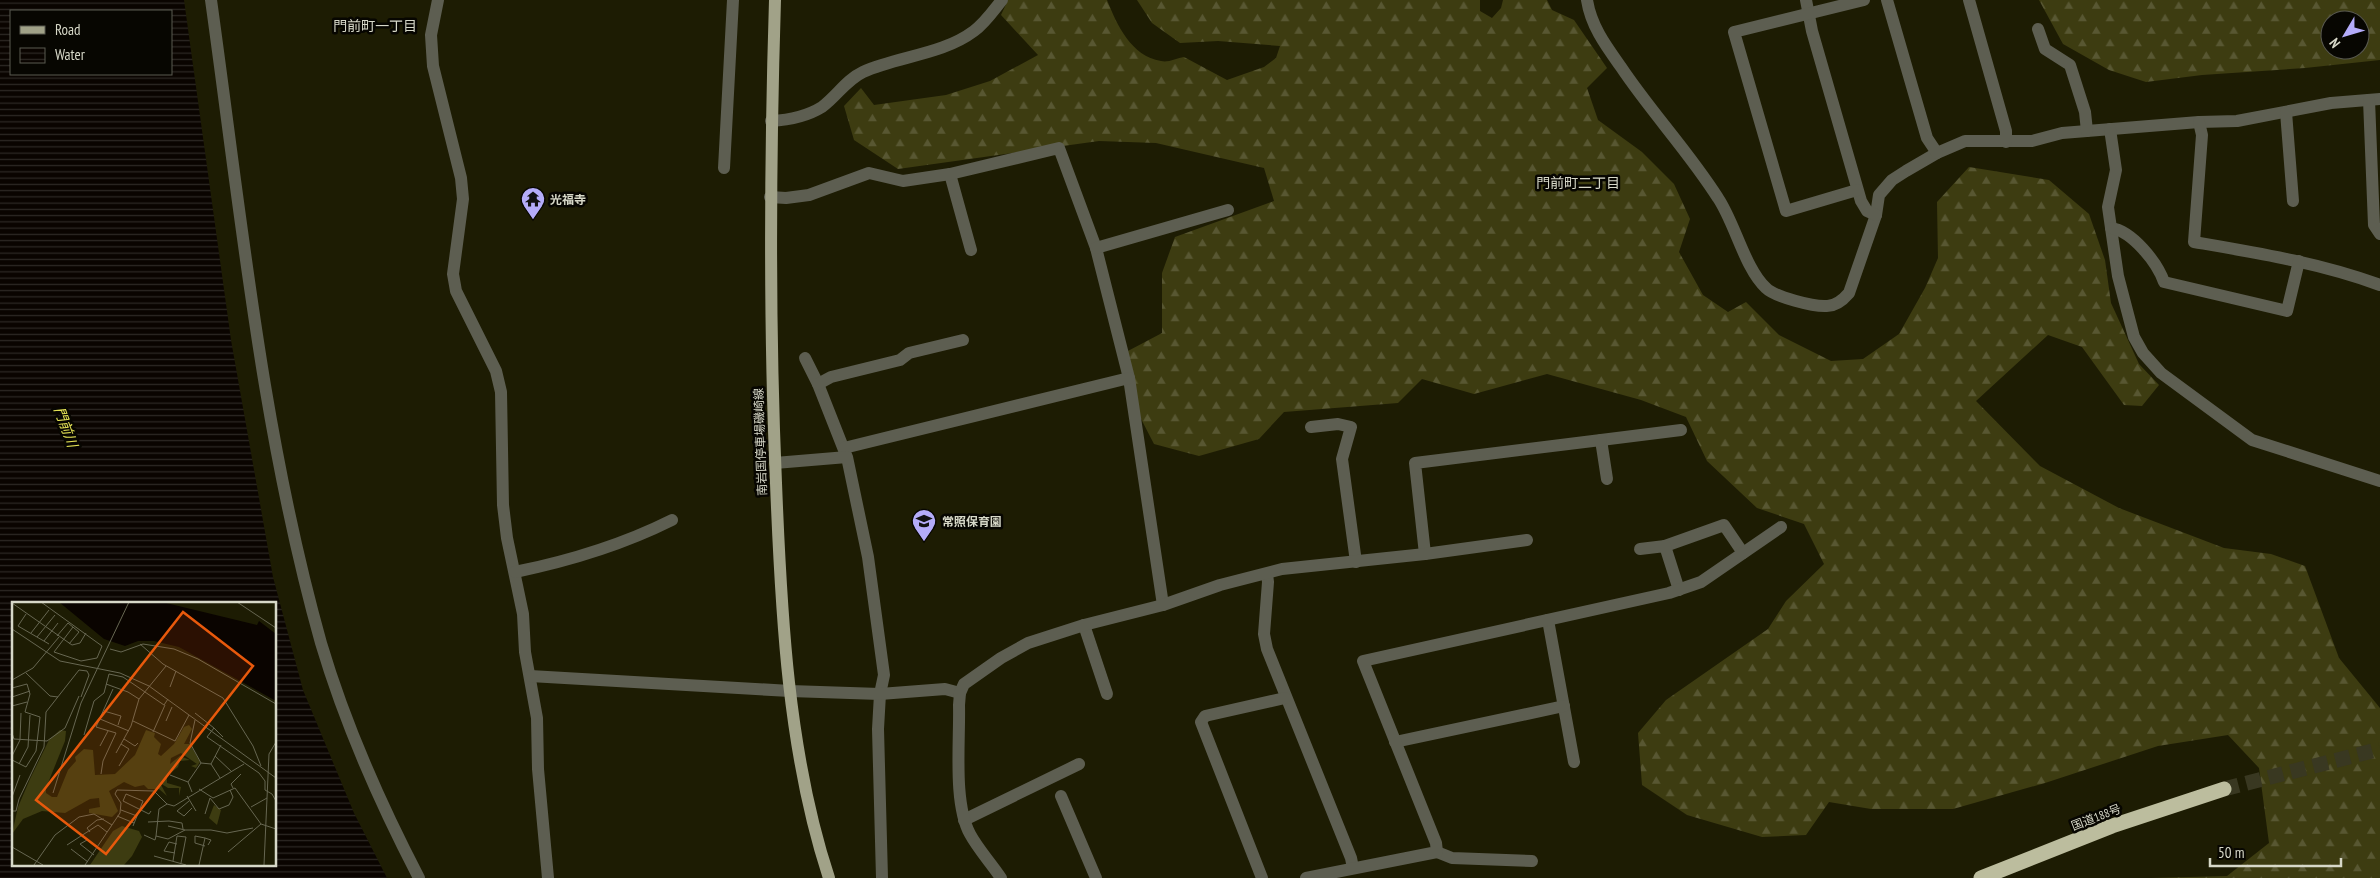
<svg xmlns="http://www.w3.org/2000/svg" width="2380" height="878" viewBox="0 0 2380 878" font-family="'PT Sans Narrow','Noto Sans JP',sans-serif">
	<defs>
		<pattern id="forest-firs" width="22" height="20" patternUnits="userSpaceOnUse" patternTransform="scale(1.25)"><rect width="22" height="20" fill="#3d3c11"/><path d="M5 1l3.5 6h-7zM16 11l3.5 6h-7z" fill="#585732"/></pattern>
		<pattern id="water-rules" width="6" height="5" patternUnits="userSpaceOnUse" patternTransform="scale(1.25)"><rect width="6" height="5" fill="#0a0400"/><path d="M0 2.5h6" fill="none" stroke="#2d2824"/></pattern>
	</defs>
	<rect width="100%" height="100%" fill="#1d1c03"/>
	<!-- forest -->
	<g fill="url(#forest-firs)" fill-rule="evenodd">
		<path d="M1008,0H1107C1117,25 1131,56 1161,61C1168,63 1177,58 1184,57L1227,80L1264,67L1276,58L1280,46L1218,41L1180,43L1152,23L1137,0H1480V11L1492,18L1501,8L1503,0H1547L1552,10L1574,20L1607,68L1587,88L1598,120L1642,152L1674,184L1690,219L1679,252L1703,295L1728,312L1746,302L1779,335L1831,361L1863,359L1899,334L1925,288L1938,258L1937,202L1969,167L2049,180L2089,214L2105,260L2111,303L2139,364L2159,385L2142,406L2124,405L2082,347L2048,335L1976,401L2040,466L2119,508L2224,548L2271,554L2305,566L2339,658L2380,708V878H2151L2227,876L2269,843L2259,768L2228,735L2158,746L2045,783L1953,809H1871L1829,802L1806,835L1762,837L1687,815L1642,785L1638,733L1666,700L1768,629L1786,601L1824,564L1804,524L1757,508L1707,461L1686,417L1641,400L1547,374L1474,394L1422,379L1398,403L1284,412L1259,439L1199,456L1154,444L1139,415L1126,352L1162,333V273L1175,237L1274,201L1264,168L1156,143L1099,141L898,169L854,140L844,106L861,88L874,105L946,95L990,81L1038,55L1001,15Z"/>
		<path d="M2039,0H2380V60L2305,68L2202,75L2146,82L2109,70L2063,44ZM2330,20H2360V50H2330Z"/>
	</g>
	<!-- water -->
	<path fill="url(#water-rules)" fill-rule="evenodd" d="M0,0H184L231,340L273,577L303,690L354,813L387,878H0ZM11,11H171V74H11ZM14,603H275V864H14Z"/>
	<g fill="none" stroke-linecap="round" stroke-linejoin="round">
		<!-- highway-tunnel -->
		<polyline stroke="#393821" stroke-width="15" stroke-dasharray="15 8" stroke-linecap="butt" points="2224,789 2380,749"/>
		<!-- minor -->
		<g stroke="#5d5e51" stroke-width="12">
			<path d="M211,0C241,215 262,433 321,643C345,724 380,803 419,878"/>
			<polyline points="438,0 431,35 433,66 461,178 463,199 453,274 456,291 496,371 501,392 503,505 507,538 523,614 525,652 537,718 538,769 548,878"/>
			<path d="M1587,0C1591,26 1606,46 1621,67C1651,112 1689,152 1718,198C1735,223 1745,269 1766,288C1775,297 1814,307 1827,306C1836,306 1843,300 1849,293L1876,215L1879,195L1892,180L1906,171L1937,153L1965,141H2032L2062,133L2199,122L2237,121L2331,103L2380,99"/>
			<polyline points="1806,0 1812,31 1861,201 1867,211 1876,215"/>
			<polyline points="1887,0 1927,138 1937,153"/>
			<polyline points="1969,0 2006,131 2006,142"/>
			<polyline points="2038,29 2045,49 2070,65 2085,112 2087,131"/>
			<polyline points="2369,100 2374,225 2380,234"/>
			<polyline points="2286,112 2293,201"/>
			<path d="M771,121C789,120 806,117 822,107C837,96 846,80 863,72C898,56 942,55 974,31C985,23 993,11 1002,0"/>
			<path d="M2199,122L2202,135L2194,242C2258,253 2320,263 2380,285"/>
			<polyline points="2110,129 2116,170 2108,207 2111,228 2118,276 2134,337 2143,353 2161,373 2252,440 2380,481"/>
			<polyline points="724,168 733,0"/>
			<polyline points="950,174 971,250"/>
			<polyline points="1857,190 1786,211 1734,32 1864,0"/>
			<polyline points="770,197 786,198 809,195 869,173 903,181 950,174 1059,148 1096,248 1129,378 1163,605"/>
			<path d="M2111,228C2132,231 2157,262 2164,282L2287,311L2299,261"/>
			<polyline points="1096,248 1228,210"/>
			<polyline points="805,358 818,384 846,455"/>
			<polyline points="818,384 831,377 900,360 909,353 963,340"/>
			<polyline points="1311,427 1338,424 1351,427 1342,459 1356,562"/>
			<polyline points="844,448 1129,378"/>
			<polyline points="775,463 847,457 868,557 884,675 880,694 878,729 882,878"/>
			<polyline points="1607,479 1601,440 1681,430"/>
			<polyline points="1665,546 1724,525 1743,553"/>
			<polyline points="1640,549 1665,546 1679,590"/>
			<polyline points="1425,554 1415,463 1601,440"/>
			<path d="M515,572C569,561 622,545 672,520"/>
			<polyline points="1267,574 1268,582 1264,634 1267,649 1351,858 1353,868"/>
			<polyline points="1548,620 1574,762"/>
			<polyline points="1084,625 1107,694"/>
			<polyline points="530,676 790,691 880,694 945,689 960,693"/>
			<polyline points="1395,742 1564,706"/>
			<polyline points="1061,796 1096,878"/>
			<polyline points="964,820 1079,764"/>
			<polyline points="1437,852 1452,858 1532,861"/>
			<path d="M1001,878C991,863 978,849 970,834C953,803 960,741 959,705L960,693L964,684L1001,658L1028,643L1084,625L1163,605L1220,585L1282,569L1425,554L1527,540"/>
			<polyline points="1262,878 1201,722 1205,716 1285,698"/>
			<polyline points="1306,878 1437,852 1436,843 1363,661 1669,593 1701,582 1781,527"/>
		</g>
		<!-- major -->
		<path stroke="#a1a288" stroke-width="12" d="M775,0C770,161 769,322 776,483C781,613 788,754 829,878"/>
		<!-- highway -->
		<polyline stroke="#bcbd9e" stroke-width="15" points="1981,878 2112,826 2224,789"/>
	</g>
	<!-- icons -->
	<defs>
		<g id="temple-pin" transform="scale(1.25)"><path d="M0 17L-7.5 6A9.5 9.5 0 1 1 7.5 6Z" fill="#b4acf9" stroke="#070601"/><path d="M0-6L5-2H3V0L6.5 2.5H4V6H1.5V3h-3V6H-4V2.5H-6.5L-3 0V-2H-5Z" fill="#111"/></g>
		<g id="school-pin" transform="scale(1.25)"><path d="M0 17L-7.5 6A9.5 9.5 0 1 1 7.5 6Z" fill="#b4acf9" stroke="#070601"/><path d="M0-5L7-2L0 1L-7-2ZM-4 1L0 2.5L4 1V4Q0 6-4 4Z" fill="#111"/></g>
	</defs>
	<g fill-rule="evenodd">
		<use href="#temple-pin" x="533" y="199"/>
		<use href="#school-pin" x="924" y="521"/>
	</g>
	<g text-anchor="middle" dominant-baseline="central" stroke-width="5" stroke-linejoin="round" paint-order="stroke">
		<!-- poi labels -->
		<g font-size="12" font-weight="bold" fill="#d7d8c8" stroke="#070601" text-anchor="start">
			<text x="550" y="199">光福寺</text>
			<text x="942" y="521">常照保育園</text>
		</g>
		<!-- street labels -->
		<g font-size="12" fill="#d7d8c8" stroke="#070601">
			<text transform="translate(760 442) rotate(-92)">南岩国停車場磯崎線</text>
			<text transform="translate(2096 817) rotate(-21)">国道188号</text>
		</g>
		<!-- neighbourhood labels -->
		<g font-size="14" fill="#d7d8c8" stroke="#070601">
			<text x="375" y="26">門前町一丁目</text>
			<text x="1578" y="183">門前町二丁目</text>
		</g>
		<!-- water labels -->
		<g font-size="14" font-style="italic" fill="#e4e255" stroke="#070601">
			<text transform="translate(66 427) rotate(70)">門前川</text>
		</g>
	</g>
	<!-- overview -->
	<g transform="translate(12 602)">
		<rect width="264" height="264" fill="#1d1c03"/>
		<path d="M177,123L180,127L172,142H178L188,160L184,166L179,164L185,162L169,151L159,156L158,162L168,154L178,158L168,159L166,165L155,174V181L169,185L167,194V186H156L148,181L155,194L147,187H136L132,183L123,185L112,180L97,189L106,209L100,215L77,211V207L88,205L87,196L78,197L53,211L30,209L11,217L0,232L6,205L18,177L37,138L48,128L54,129L53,139L34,186V191L40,195H45L56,168L64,159L63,155L72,147L81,148L83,173L103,172L123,153L134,128L143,131L142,135L149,142L146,152L149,154L162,142L172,125ZM110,224L127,229L130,235L120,254L112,263H78L101,229Z" fill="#3d3c11"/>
		<path d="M202,203L209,208L205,223L197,216Z" fill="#3d3c11"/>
		<path d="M47,0H150L245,23L247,19L264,32V99L167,45L142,39H126L113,44L92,37Z" fill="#0a0400"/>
		<path fill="none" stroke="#676752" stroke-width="1" d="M29,0L90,44M225,0L264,26M0,1L60,43L68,41L74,31M14,12L6,24L37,42M61,25L42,50L69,59L85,56L90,44M0,27L48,59L108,71L137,84L264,176M19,31L37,8M45,34L56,21L67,30L57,42M25,35L43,13M32,39L46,21M128,42L151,62L211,96L241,144L249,164M98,47L109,50L131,42L162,47L186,57L264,102M14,71L38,94L46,95M0,78L21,66L47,35M94,82L116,90L127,97M158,85L164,69M0,86L15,82L18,92L13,110M0,95L18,89M0,104L15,100M92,109L109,114L106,123M183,111L202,126M88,117L117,129M183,118L178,141L189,161M121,119L163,139L177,113M154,119L160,105M141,130L153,103M0,131L2,137L35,139L53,126L67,94M72,133L82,99L92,91L97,72L111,75L152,103L156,97M211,135L202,126L195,135L247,171L253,179V188L260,192L264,199M112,137L123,144L126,141M88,144L96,129M104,151L119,124L127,97L154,64M0,154L8,138L9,111M203,154L220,170M0,158L14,165L24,149L28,115L13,110M7,162L16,145L18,113M199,162L209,143M107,164L117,147L109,142M89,172L91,159L104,131L84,125L101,87M158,173L176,180M221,186L219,182L229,172M187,187L201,196L223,186L249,222L264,227M180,190L176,180L189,161L199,162L208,176M41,191L69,101L117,0M175,194L184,209M0,195L8,173M111,199L114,192L131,199L121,224M111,199L137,212L139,209M177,199L165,209L172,214L180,206M239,205L255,196M109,208L125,214M0,209H4L7,197L32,145L34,110L67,68L75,69L77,73L69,95M193,212L198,196L207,207L217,203L221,195L218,188M105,214L122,221M136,220L157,219L170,221L171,227M156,224L173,228M78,230L75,226L85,218L92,217M132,233L143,238L144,234L156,237L173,228H199L215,231L241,226M144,234L147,207L155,202L162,204L232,162M55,243L86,223L95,230M193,244L183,241V234L193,236M0,245L31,263M59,247L76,260M216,250L249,222M163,251L152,249L157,240L165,242M82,253L68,242L75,238L86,245M142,254L174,263M161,259L165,234L174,235L169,261M22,263L43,233L67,215L82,212L100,223M73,263L108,211L109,201L103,192L105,188L142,189L155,202M187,263L193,236L199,238L196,243M252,263L257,152L264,140"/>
		<path fill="#e8590c" fill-opacity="0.15" stroke="#e8590c" stroke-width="2.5" d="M171,10L241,64L94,252L24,198Z"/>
		<rect width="264" height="264" fill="none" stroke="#d7d8c8" stroke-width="2.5"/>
	</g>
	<!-- legend -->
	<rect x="10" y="10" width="162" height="65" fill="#070601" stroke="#5a5a51"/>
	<rect x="20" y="26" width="25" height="8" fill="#a1a288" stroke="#5a5a51"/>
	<text x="55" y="35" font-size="15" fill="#d7d8c8">Road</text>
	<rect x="20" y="48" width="25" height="15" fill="url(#water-rules)" stroke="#5a5a51"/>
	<text x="55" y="60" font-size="15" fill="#d7d8c8">Water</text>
	<!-- north arrow -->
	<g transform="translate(2345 35) rotate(232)"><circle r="24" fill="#070601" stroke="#5a5a51"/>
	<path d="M0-4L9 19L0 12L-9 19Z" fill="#b4acf9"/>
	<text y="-8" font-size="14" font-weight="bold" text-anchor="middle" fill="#d7d8c8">N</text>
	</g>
	<!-- scale -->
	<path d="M2210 858v8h131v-8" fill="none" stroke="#d7d8c8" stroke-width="2.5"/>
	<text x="2218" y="858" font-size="15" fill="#d7d8c8" stroke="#070601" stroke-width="4" paint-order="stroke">50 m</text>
</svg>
